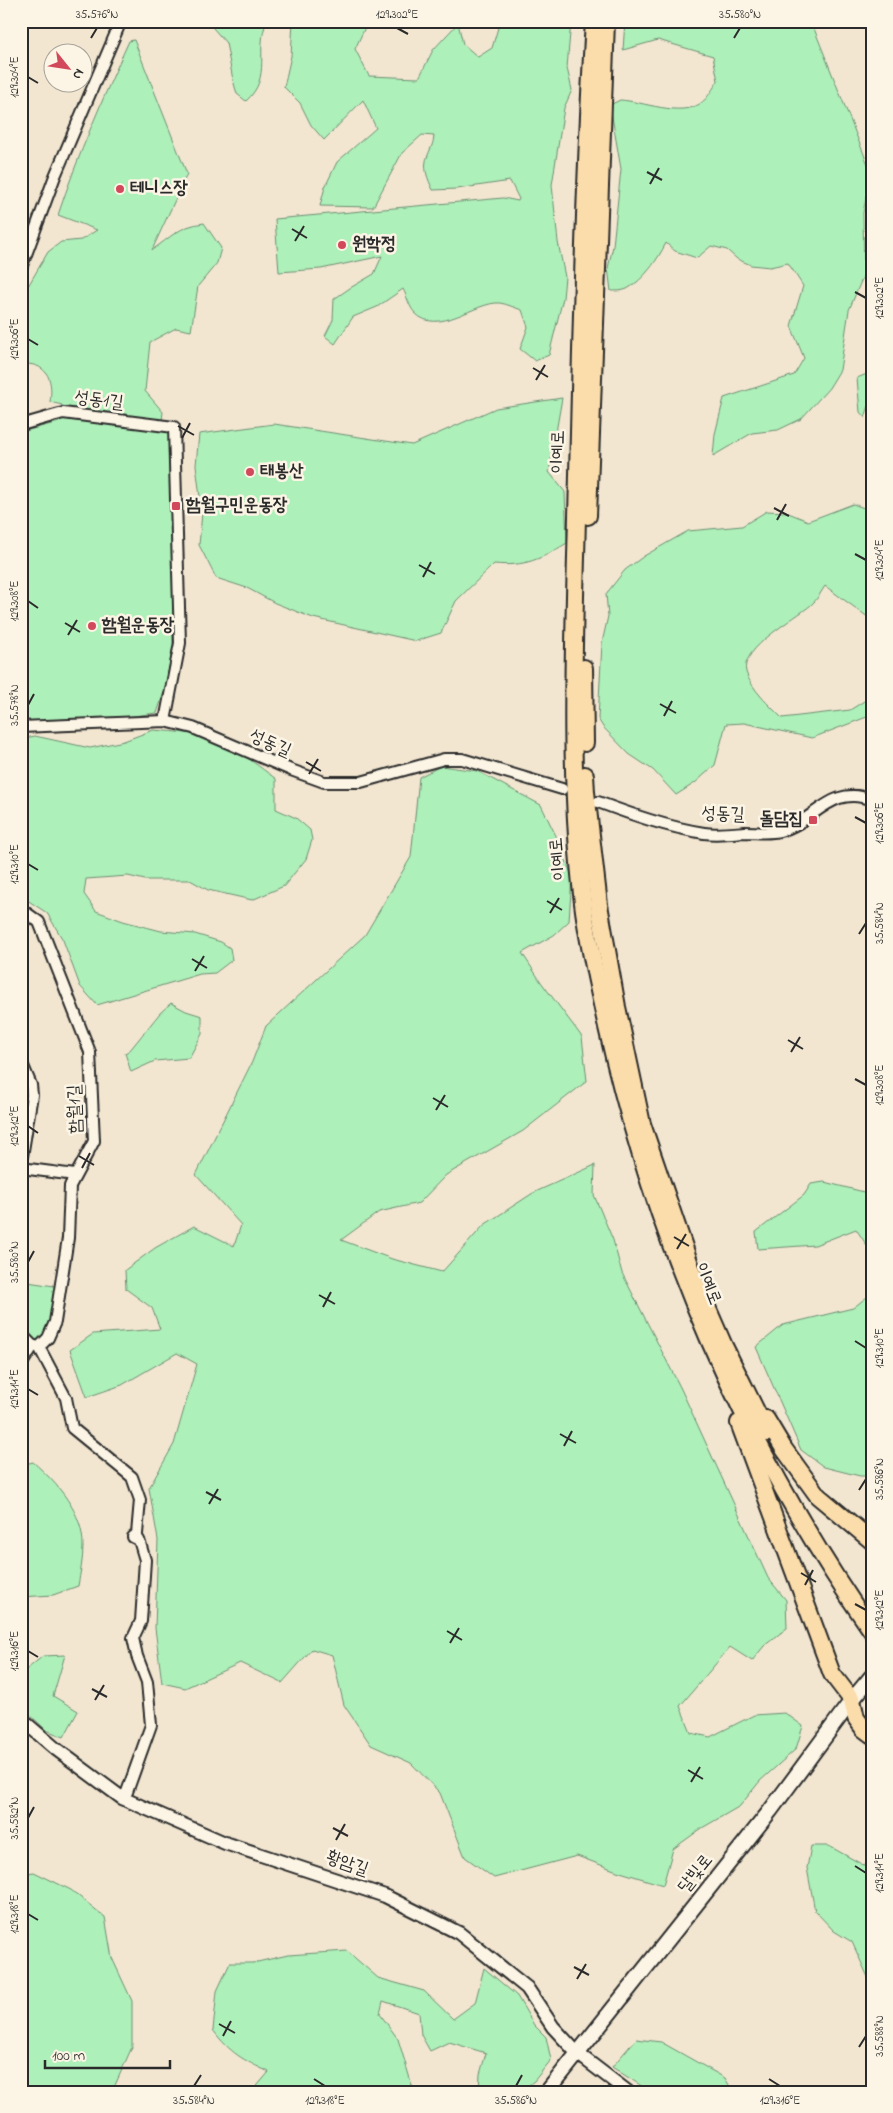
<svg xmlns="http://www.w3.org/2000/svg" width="893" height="2113" viewBox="0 0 893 2113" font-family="'Indie Flower','Poor Story',sans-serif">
	<rect width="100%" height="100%" fill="#f2e6d1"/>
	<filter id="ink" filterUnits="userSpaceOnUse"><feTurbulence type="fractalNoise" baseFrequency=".02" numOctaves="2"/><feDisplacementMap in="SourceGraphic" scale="10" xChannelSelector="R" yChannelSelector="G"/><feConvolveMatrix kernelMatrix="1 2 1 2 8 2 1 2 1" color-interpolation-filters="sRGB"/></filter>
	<g filter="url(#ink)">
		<!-- green -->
		<g fill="#aef0b9" stroke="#6c8e72">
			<path d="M207,21H267C254,49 273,77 246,101L237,94L233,80L226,43Z"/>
			<path d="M293,21H368L355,49L369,76L419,78L433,50L458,23L463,44L478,57L492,48L500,21H571L567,68L572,90L564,108L552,185L558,242L565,277L563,298L549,355L535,361L520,349L528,327L522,310C515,308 507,304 500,303C476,301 438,337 415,313C409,307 407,296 403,289L377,307L353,317L335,344L325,336L333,320L334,299L350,288L374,274L382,256L321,269L279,272L275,219L503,198L518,201L519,199L510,181L457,189L433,190C428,179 422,167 428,155C431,147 433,145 434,136L422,135L402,153L373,207L320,206L325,187L337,162L376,128L363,100L324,140L311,125L300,103L284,87L291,56Z"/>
			<path d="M625,21H811L871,172L863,213L864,274L849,310L840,370L829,388L801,419L778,430L752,433L713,456L715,434L724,398L794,375L804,358L791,326L803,286L788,263L770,267L751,265L737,259L727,250L711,246L697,258L675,251L666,243C658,259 644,280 627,289C623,291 616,291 611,291L608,268L613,246L621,169L610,105L620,100C642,101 681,118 701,103C708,98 713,88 718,81L713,56L658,40L623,50Z"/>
			<path d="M134,40L187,174L152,250C171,237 179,226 204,223L221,248L217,263L198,286L191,331L176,328L150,342L145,391L163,412L161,428L168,432L171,439L173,646L165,689L157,713L21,730V432L59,422L62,405L50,402C53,382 49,364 25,364L21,370V298L48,252L61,242L81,240L97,230L58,215C78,155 103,98 129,41Z"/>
			<polygon points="872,372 872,396 865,418 860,412 857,378"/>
			<path d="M562,398L549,472L565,492L567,543C541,559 525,567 494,564L456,601L441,633L416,641L313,618L275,603L247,588L216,578L199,545L202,513L196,465L199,434L274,424L412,445L496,408Z"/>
			<path d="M853,504L872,511V620L825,586C821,592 817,600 811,605C796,618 739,649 746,672C751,689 770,706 782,718L850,710L872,696V715L812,738L744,723L726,724L715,765L695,783L676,795L653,770L629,754L603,727L598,719L602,643L608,616L606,594L625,570L644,556L688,531L742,526L767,511L786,512L808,521Z"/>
			<path d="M153,730C176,732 203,733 223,743C242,753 260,767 276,779V809L296,818L310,830L312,840L306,859L284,886L252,900L208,890L190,880H145L128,876L86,879L84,894L96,911L123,921L161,931L195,934L221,942L230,948L232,960L215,973L200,974L97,1005L80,986L63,940L47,913L21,896V739L35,736L90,748L124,741Z"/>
			<polygon points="441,766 477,771 541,805 558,840 572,876 569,921 554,935 522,953 541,982 582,1037 587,1081 523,1131 446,1175 419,1203 379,1212 341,1240 392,1259 442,1272 484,1225 533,1193 595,1165 594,1195 613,1240 622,1273 681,1389 768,1578 786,1600 787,1628 764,1646 752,1661 730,1647 680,1706 691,1733 710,1737 754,1715 785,1713 803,1726 796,1749 760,1781 740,1806 702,1828 673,1849 663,1885 617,1871 577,1856 494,1878 465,1857 440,1793 411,1763 371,1745 344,1705 332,1655 312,1649 282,1683 240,1663 185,1688 162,1683 155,1628 158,1540 149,1488 174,1444 197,1364 177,1353 122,1385 87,1397 70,1350 93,1334 160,1329 152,1308 126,1289 125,1270 155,1248 194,1226 234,1246 241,1225 196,1175 252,1062 266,1026 365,935 411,857 419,777"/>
			<polygon points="171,1003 186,1011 202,1016 202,1034 189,1058 155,1061 131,1072 125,1053 130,1050 160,1013"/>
			<polygon points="824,1182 872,1194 872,1253 856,1229 815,1245 758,1249 756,1232 804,1195 811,1184"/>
			<polygon points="21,1281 61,1287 55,1322 39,1347 21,1334"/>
			<polygon points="872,1293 872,1476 860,1476 824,1467 801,1450 756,1347 783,1325 853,1308"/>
			<path d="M33,1462C57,1483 84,1513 83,1547C83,1560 80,1574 78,1586L53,1595L21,1597V1465Z"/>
			<polygon points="65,1655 53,1696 78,1711 64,1737 46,1730 26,1711 21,1712 21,1674 43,1656"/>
			<polygon points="811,1846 829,1846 865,1866 872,1852 872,1986 852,1942 834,1931 815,1911 807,1868"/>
			<polygon points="34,1872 71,1890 105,1917 112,1958 132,2001 132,2047 112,2092 21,2092 21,1874"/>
			<path d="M347,1951L378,1978L424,1991L453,2019L475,2003L484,1968L517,1996L534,2025L546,2037L551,2060L534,2081L520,2092H479L480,2074L486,2053L449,2042L430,2051L421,2035L419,2013L383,2001L380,2014L398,2039L414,2092H252L269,2072C243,2060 230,2053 213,2030L217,1991L230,1963H253L288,1955Z"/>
			<polygon points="636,2039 661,2042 725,2078 733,2092 651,2092 612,2067"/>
		</g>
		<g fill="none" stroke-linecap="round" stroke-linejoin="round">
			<!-- minor casing -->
			<g stroke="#2b2b2b" stroke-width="14">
				<g id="minor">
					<polyline points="21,268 55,176 121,21"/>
					<polyline points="21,425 63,413 174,427 180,643 165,721"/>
					<polyline points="21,727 165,721 193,728 291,770 324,782 361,782 444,759 462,759 562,789"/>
					<path d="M598,802C633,815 667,827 704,833C717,835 732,833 745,832C756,832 769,834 780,831C814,823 831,783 872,800"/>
					<polyline points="21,909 39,922 90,1052 94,1141 70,1186 68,1238 55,1322 48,1338 39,1347 34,1346"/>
					<polyline points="21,1061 31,1085 32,1095 21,1163"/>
					<polyline points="21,1168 75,1175"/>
					<polyline points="21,1334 33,1346"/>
					<polyline points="39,1347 66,1398 72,1428 132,1477 140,1500 137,1534 133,1537 139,1540 145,1560 141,1621 133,1638 137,1656 147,1682 151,1725 127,1792 122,1798"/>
					<polyline points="21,1365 33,1346"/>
				</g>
			</g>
			<!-- tertiary casing -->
			<g stroke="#2b2b2b" stroke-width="16">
				<polyline id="tertiary" points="21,1719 56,1749 122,1798 225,1843 385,1896 459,1933 527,1988 553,2027 577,2053 628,2092"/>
			</g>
			<!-- secondary casing -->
			<g stroke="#2b2b2b" stroke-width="18">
				<polyline id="secondary" points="547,2092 770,1811 852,1700 872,1676"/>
			</g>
			<!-- trunk casing -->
			<g stroke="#2b2b2b" stroke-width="20">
				<g id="trunk">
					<path d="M594,21C584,186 581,352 577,517C574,645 568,775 583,903C588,944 598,986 607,1027C655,1242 745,1449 872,1631"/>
					<polyline points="588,516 606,21"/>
					<polyline points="584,668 585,743"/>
					<polyline points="585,775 586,792 599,905 617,1007 642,1124 696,1282 724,1346 767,1433"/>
					<polyline points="766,1419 784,1449 818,1496 872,1541"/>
					<polyline points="739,1423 832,1674 852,1700 856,1718 864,1729 872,1735"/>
				</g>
			</g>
			<!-- minor -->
			<use href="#minor" stroke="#fcf5e5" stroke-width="10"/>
			<!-- tertiary -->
			<use href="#tertiary" stroke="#fcf5e5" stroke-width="12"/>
			<!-- secondary -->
			<use href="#secondary" stroke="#fcf5e5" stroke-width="14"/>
			<!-- trunk -->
			<use href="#trunk" stroke="#fbddab" stroke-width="16"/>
		</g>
	</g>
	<!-- ticks -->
	<path fill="none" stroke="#2b2b2b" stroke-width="2" d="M397,28L408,34M91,38L97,28M734,38L740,28M28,77L38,83M647,172L662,180M650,184L659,168M292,229L307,238M295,241L304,226M855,292L866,298M28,339L38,345M533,368L548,377M536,380L545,365M178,426L194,435M182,438L190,423M774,508L789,516M777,520L786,504M855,554L866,560M419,565L435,574M423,577L431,562M28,601L38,608M65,623L80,632M68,635L77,620M660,704L676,713M28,705L34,694M664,716L672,701M306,762L321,771M309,774L318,759M855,817L866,823M28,864L38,870M547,901L562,910M550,913L559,898M859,934L866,923M192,959L207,968M195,971L204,956M788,1040L803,1049M791,1052L800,1037M855,1079L866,1085M433,1098L448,1107M436,1110L445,1095M28,1126L38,1133M79,1156L94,1165M82,1168L90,1153M674,1237L689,1246M677,1249L686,1234M28,1262L34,1251M319,1295L335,1304M323,1307L331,1292M855,1341L866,1348M28,1389L38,1395M560,1434L576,1443M564,1446L572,1431M859,1490L866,1479M206,1492L221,1500M209,1504L218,1489M801,1573L816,1582M805,1585L813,1570M855,1604L866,1610M447,1631L462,1640M450,1643L459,1628M28,1651L38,1657M92,1689L107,1697M95,1700L104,1685M688,1770L703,1779M691,1782L700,1767M28,1818L34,1807M333,1828L348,1836M336,1840L345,1824M855,1866L866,1873M28,1914L38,1920M574,1967L589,1975M577,1979L586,1964M219,2024L235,2033M223,2036L231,2021M859,2047L866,2036M314,2079L325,2086M769,2079L780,2086M194,2086L201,2075M516,2086L522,2075"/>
	<!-- markers -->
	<g fill="#d1495b" stroke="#fcf5e5" stroke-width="2">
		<circle cx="120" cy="189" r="5"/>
		<circle cx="342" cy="245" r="5"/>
		<circle cx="250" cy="472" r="5"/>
		<rect x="171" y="501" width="10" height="10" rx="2.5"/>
		<circle cx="92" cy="626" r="5"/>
		<rect x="808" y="815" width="10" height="10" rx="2.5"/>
	</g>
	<g text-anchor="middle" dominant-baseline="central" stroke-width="5" stroke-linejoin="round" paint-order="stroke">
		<!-- poi labels -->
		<g font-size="18" font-weight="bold" fill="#2b2b2b" stroke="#fcf5e5" text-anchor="start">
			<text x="130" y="189">테니스장</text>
			<text x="352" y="245">원학정</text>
			<text x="260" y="472">태봉산</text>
			<text x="186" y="506">함월구민운동장</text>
			<text x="102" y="626">함월운동장</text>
			<text x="803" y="820" text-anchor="end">돌담집</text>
		</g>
		<!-- street labels -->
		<g font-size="18" fill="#2b2b2b" stroke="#fcf5e5">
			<text transform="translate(99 401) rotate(7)">성동1길</text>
			<text transform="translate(559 452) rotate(-89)">이예로</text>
			<text transform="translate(270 744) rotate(24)">성동길</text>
			<text transform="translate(723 815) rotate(2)">성동길</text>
			<text transform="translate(559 859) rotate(-95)">이예로</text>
			<text transform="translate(76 1109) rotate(-92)">함월1길</text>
			<text transform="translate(707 1284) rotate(68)">이예로</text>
			<text transform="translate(347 1864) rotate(19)">황암길</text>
			<text transform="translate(696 1874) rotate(-51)">달빛로</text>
		</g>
	</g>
	<!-- margin -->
	<rect width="893" height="2113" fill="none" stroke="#fcf5e5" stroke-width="55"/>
	<!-- north arrow -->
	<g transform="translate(68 68) rotate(120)"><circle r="24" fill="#fcf5e5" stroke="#a8a49b"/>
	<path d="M0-4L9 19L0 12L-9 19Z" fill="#d1495b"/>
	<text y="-8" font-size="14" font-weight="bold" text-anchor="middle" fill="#2b2b2b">N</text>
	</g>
	<!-- scale -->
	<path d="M45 2060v8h125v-8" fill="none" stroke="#2b2b2b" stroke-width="2.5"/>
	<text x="52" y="2060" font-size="15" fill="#2b2b2b" stroke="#fcf5e5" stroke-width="4" paint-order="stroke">100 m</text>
	<rect x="28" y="28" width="838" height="2058" fill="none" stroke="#2b2b2b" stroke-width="2"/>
	<g font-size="12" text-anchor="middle" fill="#2b2b2b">
		<text x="97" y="18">35.576°N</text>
		<text x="397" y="18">129.302°E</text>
		<text x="740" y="18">35.580°N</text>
		<text transform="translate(14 77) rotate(-90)" y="4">129.304°E</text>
		<text transform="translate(879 298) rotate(-90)" y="4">129.302°E</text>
		<text transform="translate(14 339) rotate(-90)" y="4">129.306°E</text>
		<text transform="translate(879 560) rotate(-90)" y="4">129.304°E</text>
		<text transform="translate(14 601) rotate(-90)" y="4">129.308°E</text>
		<text transform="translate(14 705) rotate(-90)" y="4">35.578°N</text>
		<text transform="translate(879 823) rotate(-90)" y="4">129.306°E</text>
		<text transform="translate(14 864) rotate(-90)" y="4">129.310°E</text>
		<text transform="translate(879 923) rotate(-90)" y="4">35.584°N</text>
		<text transform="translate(879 1085) rotate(-90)" y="4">129.308°E</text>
		<text transform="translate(14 1126) rotate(-90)" y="4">129.312°E</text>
		<text transform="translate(14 1262) rotate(-90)" y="4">35.580°N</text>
		<text transform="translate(879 1348) rotate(-90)" y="4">129.310°E</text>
		<text transform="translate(14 1389) rotate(-90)" y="4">129.314°E</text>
		<text transform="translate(879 1479) rotate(-90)" y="4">35.586°N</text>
		<text transform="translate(879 1610) rotate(-90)" y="4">129.312°E</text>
		<text transform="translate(14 1651) rotate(-90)" y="4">129.316°E</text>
		<text transform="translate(14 1818) rotate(-90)" y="4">35.582°N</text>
		<text transform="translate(879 1873) rotate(-90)" y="4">129.314°E</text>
		<text transform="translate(14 1914) rotate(-90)" y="4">129.318°E</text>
		<text transform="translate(879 2036) rotate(-90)" y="4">35.588°N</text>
		<text x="194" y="2104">35.584°N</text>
		<text x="325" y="2104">129.318°E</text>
		<text x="516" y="2104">35.586°N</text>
		<text x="780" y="2104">129.316°E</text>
	</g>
</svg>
